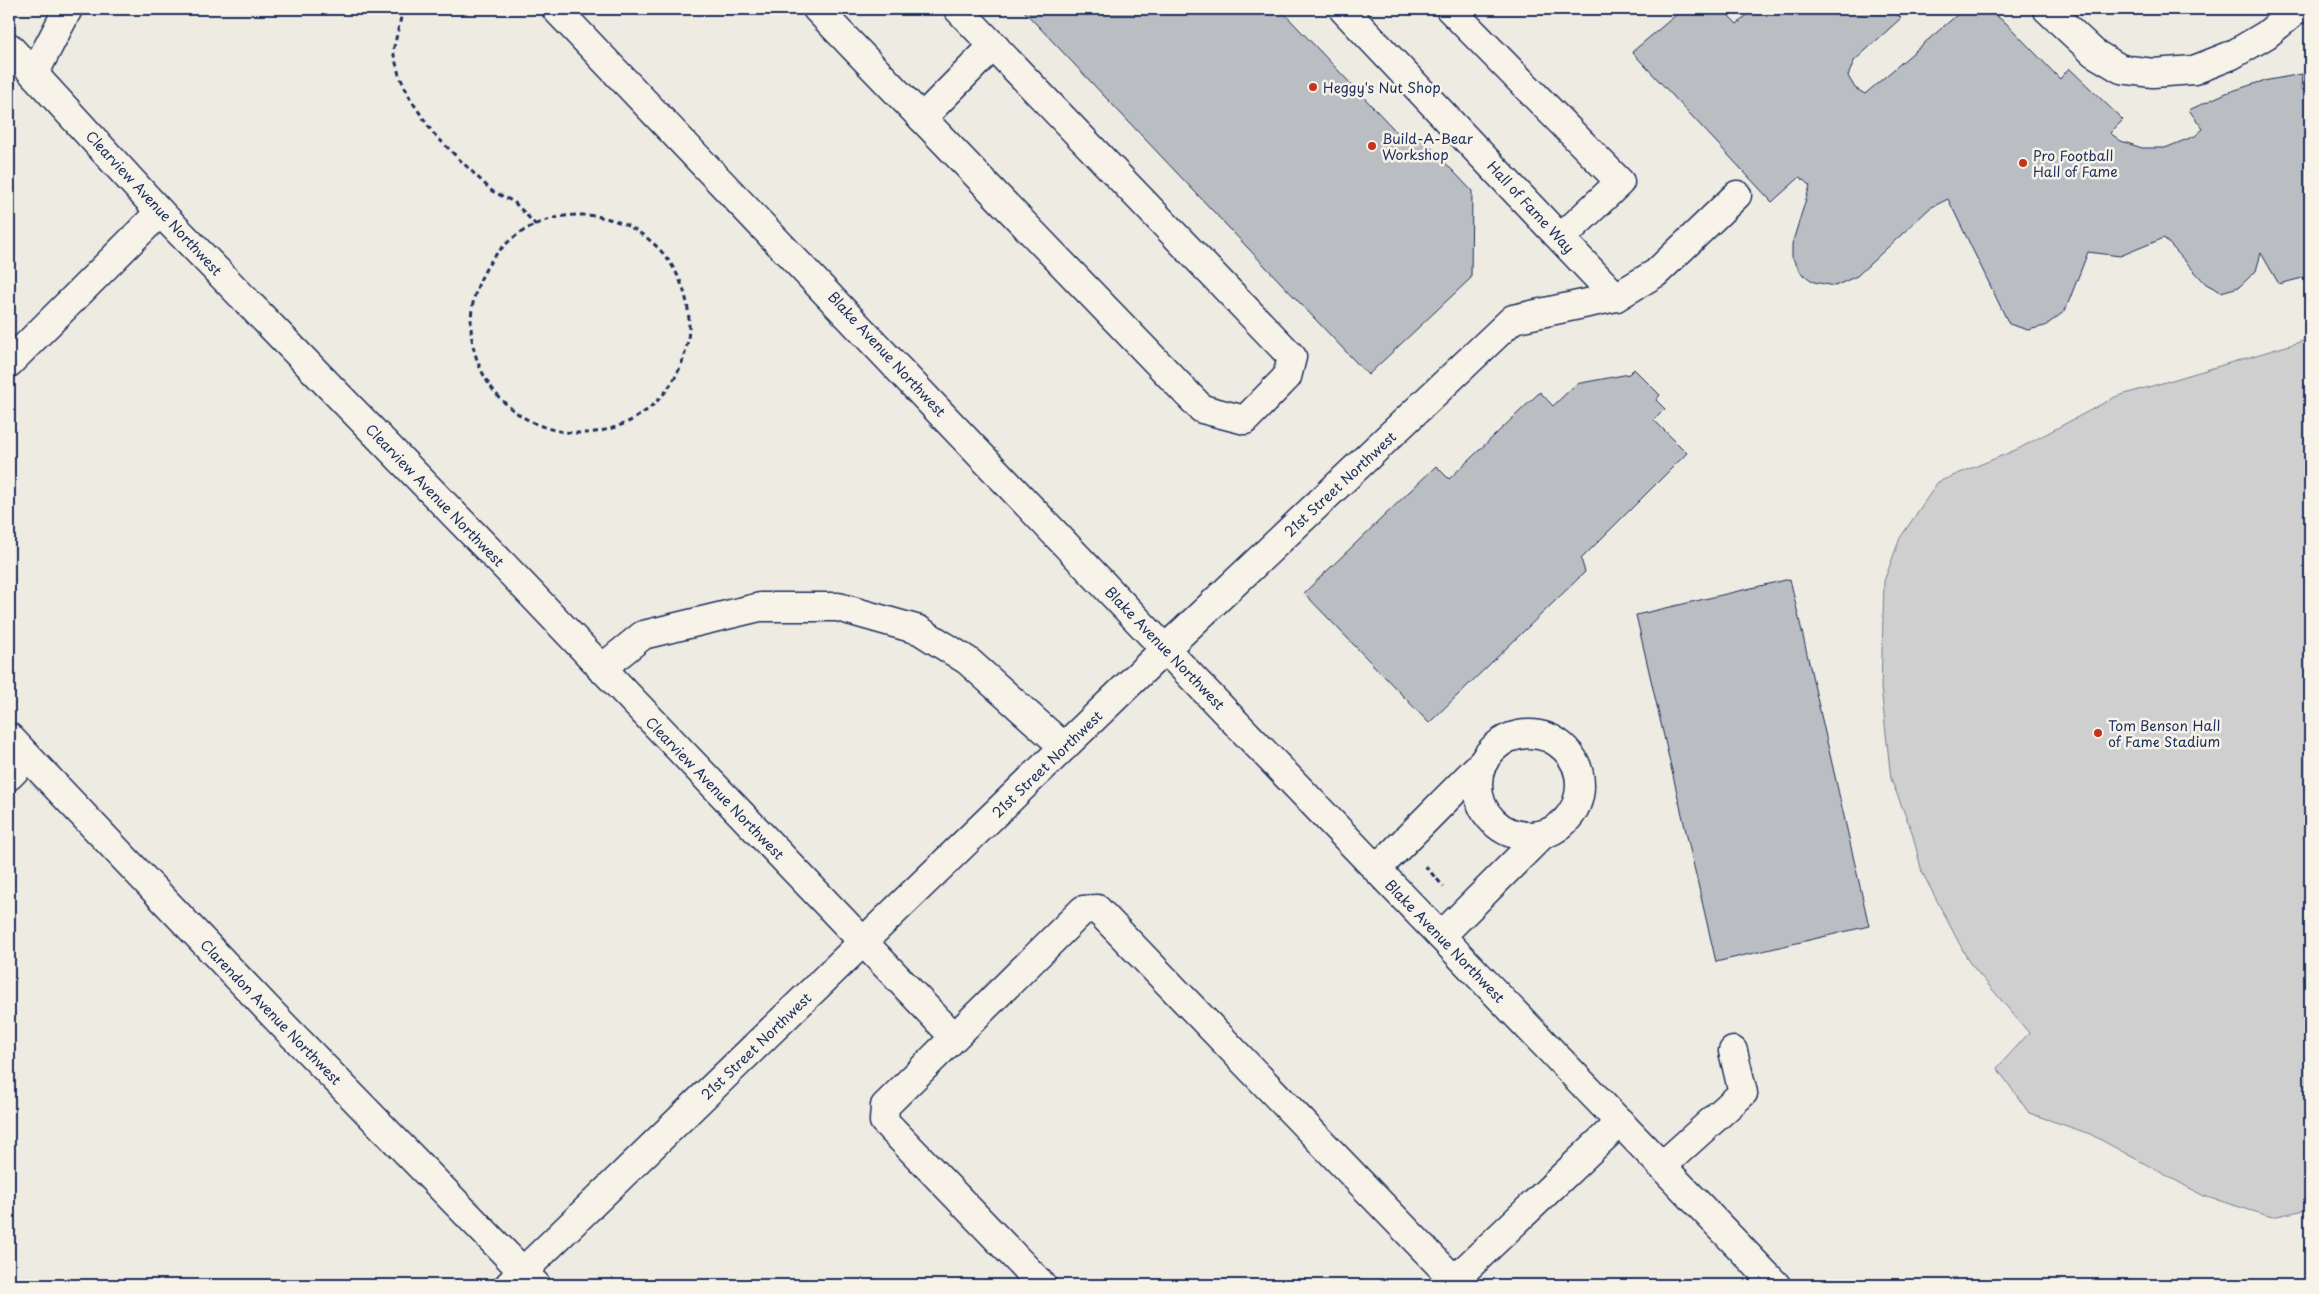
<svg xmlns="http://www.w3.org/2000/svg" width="2319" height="1294" viewBox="0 0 2319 1294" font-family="'Playpen Sans',sans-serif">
	<rect width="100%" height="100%" fill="#eeebe2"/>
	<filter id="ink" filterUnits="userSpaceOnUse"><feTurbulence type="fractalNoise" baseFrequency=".02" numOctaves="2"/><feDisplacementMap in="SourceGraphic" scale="10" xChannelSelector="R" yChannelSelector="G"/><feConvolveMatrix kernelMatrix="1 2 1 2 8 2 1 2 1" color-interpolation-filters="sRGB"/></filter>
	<g filter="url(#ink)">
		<!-- green -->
		<polygon fill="#cfcfcf" stroke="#757f96" points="2310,339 2310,1209 2272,1217 2204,1196 2090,1134 2029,1113 1997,1068 2029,1033 1969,962 1922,872 1912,832 1891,779 1881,688 1884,581 1900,538 1938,482 2018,449 2115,397"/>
		<!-- building -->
		<g fill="#babdc2" stroke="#1b2f5e">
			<polygon points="1022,9 1280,9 1409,145 1419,135 1472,191 1471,278 1368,375"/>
			<polygon points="1683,9 1722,9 1737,24 1754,9 1892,9 1901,18 1854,61 1848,76 1855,88 1865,94 1957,15 1967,10 1983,11 1995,15 2006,23 2060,79 2069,68 2123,120 2110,133 2121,141 2142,148 2165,148 2195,136 2203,129 2189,110 2226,93 2263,81 2302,74 2301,89 2309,91 2310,89 2310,276 2279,284 2261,253 2256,271 2239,287 2221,292 2206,284 2164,238 2120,256 2088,252 2065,311 2045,326 2028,330 2009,324 1948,199 1930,208 1857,276 1835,286 1814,282 1801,273 1792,257 1792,244 1810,186 1800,177 1772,202 1632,52"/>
			<polygon points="1634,369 1660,395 1656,400 1665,409 1654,420 1687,453 1581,559 1585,572 1429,723 1304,593 1436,466 1449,479 1540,392 1553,406 1576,384 1629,374"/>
			<polygon points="1790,579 1869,926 1716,962 1636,615"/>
		</g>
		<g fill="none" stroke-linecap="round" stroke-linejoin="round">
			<!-- minor casing -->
			<g stroke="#1b2f5e" stroke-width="31">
				<g id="minor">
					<polyline points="556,9 1165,649 1776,1285"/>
					<polyline points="817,9 1202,409 1245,420 1287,377 1292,357 958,9"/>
					<polyline points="1343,9 1616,297"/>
					<polyline points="1450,9 1620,182 1561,238"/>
					<polyline points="2047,9 2094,53 2121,69 2153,73 2194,70 2232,55 2266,35 2298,9"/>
					<polyline points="9,47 160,212 516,578 954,1037"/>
					<polyline points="34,74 68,9"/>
					<polyline points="922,118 994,45"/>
					<polyline points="9,363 160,212"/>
					<polyline points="601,669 643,635 760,607 838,607 919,630 968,661 1064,747"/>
					<circle cx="1529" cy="785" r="51"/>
					<polyline points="9,737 282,1024 536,1285"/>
					<polyline points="9,776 28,757"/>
					<polyline points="1377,869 1484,761"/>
					<polyline points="1441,936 1542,835"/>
					<polyline points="1662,1166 1743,1093 1733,1051"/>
					<polyline points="509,1285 1165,649 1513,319 1616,297 1656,273 1737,195"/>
					<polyline points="1042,1285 884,1121 885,1106 1083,910 1097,909 1459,1285"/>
					<polyline points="1449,1285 1620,1122"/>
				</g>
			</g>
			<!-- path -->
			<g stroke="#1b2f5e" stroke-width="3" stroke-dasharray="5 4" stroke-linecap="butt">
				<polyline points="403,9 393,51 399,75 411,100 433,133 459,159 492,191 514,202 536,225"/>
				<circle cx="580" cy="324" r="109"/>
				<polyline points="1425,866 1444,887"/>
			</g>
			<!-- minor -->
			<use href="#minor" stroke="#f7f3e8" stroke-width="28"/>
		</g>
	</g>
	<!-- markers -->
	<g fill="#c8321e" stroke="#f7f3e8" stroke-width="2">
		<circle cx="1313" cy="87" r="5"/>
		<circle cx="1372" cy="146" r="5"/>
		<circle cx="2023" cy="163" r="5"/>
		<circle cx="2098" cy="733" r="5"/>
	</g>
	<g text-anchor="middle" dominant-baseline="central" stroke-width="5" stroke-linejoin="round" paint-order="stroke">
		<!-- poi labels -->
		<g font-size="14" fill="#1b2f5e" stroke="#f7f3e8" text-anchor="start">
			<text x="1323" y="87">Heggy's Nut Shop</text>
			<text x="1382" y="138">Build-A-Bear<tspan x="1382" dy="16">Workshop</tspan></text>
			<text x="2033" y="155">Pro Football<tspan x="2033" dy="16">Hall of Fame</tspan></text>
			<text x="2108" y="725">Tom Benson Hall<tspan x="2108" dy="16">of Fame Stadium</tspan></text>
		</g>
		<!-- street labels -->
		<g font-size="14" fill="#1b2f5e" stroke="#f7f3e8">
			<text transform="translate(154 203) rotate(47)">Clearview Avenue Northwest</text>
			<text transform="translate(1531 207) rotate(47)">Hall of Fame Way</text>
			<text transform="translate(887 354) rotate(47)">Blake Avenue Northwest</text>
			<text transform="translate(1340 484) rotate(-43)">21st Street Northwest</text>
			<text transform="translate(435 495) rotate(46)">Clearview Avenue Northwest</text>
			<text transform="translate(1165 648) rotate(46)">Blake Avenue Northwest</text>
			<text transform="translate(1047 764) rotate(-44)">21st Street Northwest</text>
			<text transform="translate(715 788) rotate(46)">Clearview Avenue Northwest</text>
			<text transform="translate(1445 941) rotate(46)">Blake Avenue Northwest</text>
			<text transform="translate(271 1012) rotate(46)">Clarendon Avenue Northwest</text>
			<text transform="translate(756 1046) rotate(-44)">21st Street Northwest</text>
		</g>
	</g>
	<!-- margin -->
	<rect width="2319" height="1294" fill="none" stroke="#f7f3e8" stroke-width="30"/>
	<rect x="15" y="15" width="2289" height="1264" fill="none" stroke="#1b2f5e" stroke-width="2" filter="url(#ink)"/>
</svg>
